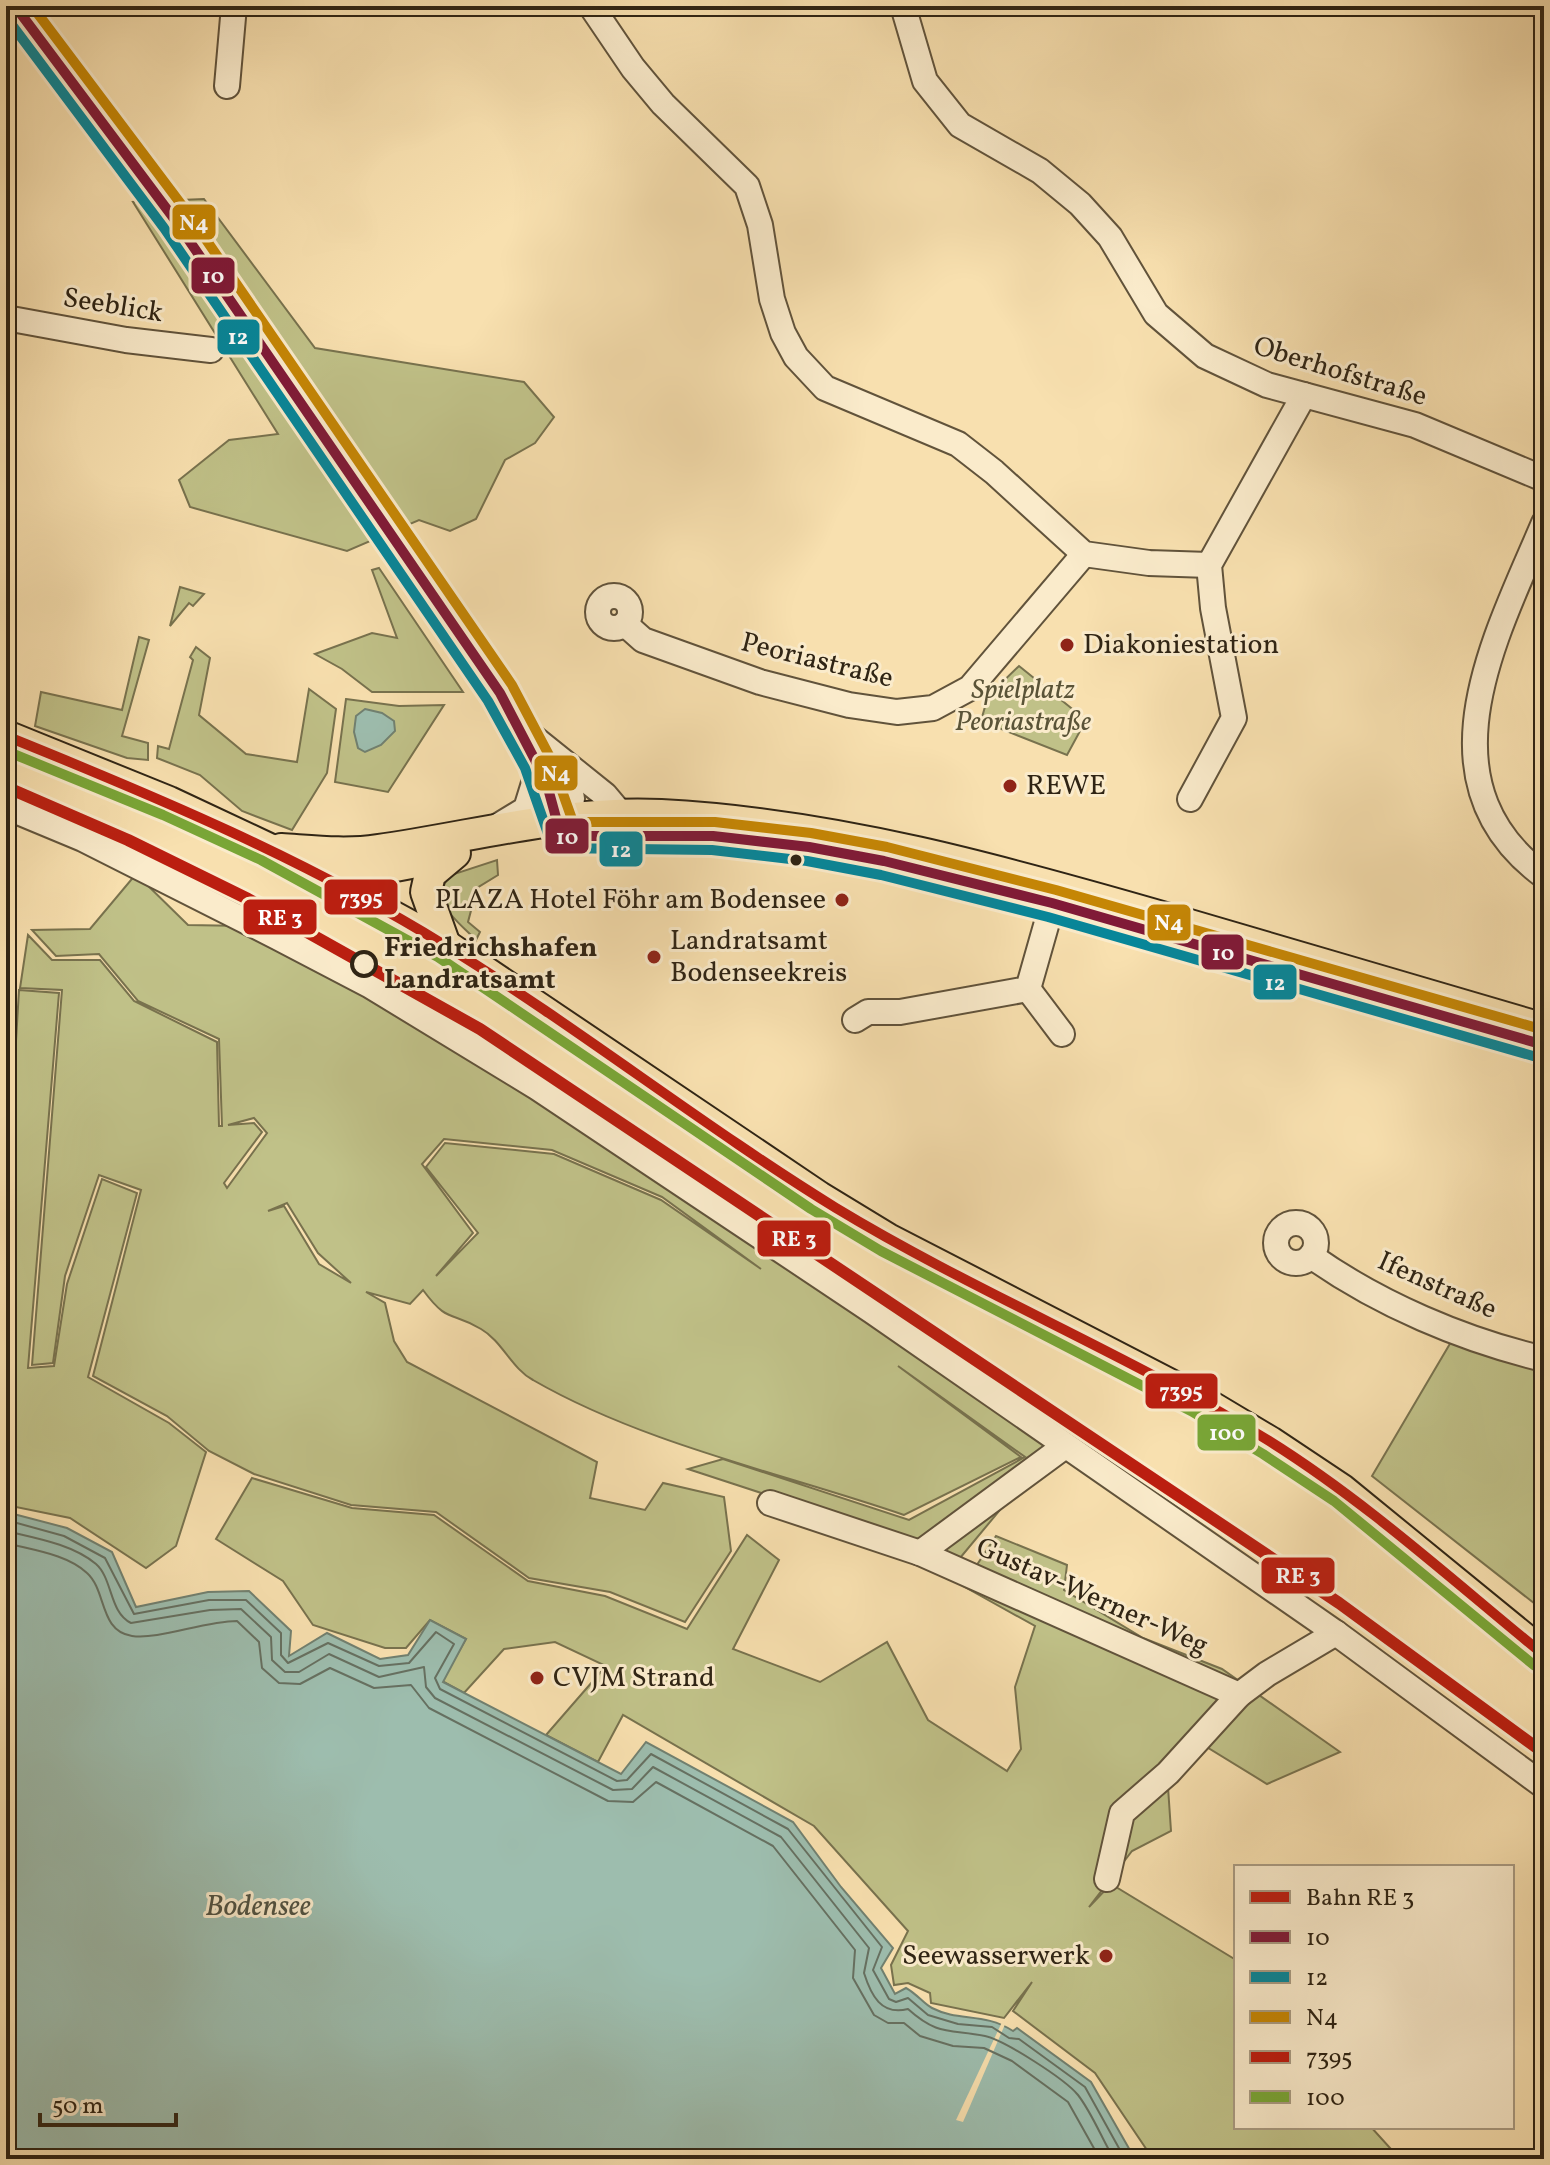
<svg xmlns="http://www.w3.org/2000/svg" width="1550" height="2165" viewBox="0 0 1550 2165" font-family="Vollkorn,serif">
	<rect width="100%" height="100%" fill="#f8e0af"/>
	<filter id="stains"><feTurbulence type="fractalNoise" baseFrequency=".0025" numOctaves="4"/><feColorMatrix values="0 0 0 0 .2 0 0 0 0 .09 0 0 0 0 .02 0 0 0 .5 -.17"/></filter>
	<radialGradient id="worn" r=".72"><stop offset=".6" stop-color="#630" stop-opacity="0"/><stop offset="1" stop-color="#630" stop-opacity=".3"/></radialGradient>
	<!-- green -->
	<g fill="#c0c188" stroke="#78724e" stroke-width="2" fill-rule="evenodd">
		<polygon points="204,199 315,348 524,382 554,417 535,443 505,460 476,519 450,531 419,520 347,551 190,507 179,480 229,440 278,434 133,202"/>
		<polygon points="379,568 463,692 372,692 342,669 315,654 372,633 397,638 372,570"/>
		<polygon points="180,587 204,594 193,606 189,603 170,626"/>
		<polygon points="139,637 149,640 122,736 148,743 148,760 127,758 35,726 41,692 122,710"/>
		<polygon points="196,647 210,658 199,715 246,754 297,762 309,689 336,709 327,773 292,830 242,811 200,775 157,758 158,746 169,749 193,660 190,657"/>
		<polygon points="1019,666 1086,720 1067,755 981,721 988,696"/>
		<polygon points="346,699 399,706 444,705 388,792 335,782"/>
		<path d="M497,860L498,875L477,888L468,922L480,932L476,940C458,921 426,901 451,875Z"/>
		<path d="M136,874L188,925L244,926L598,1122L1054,1445L960,1558L688,1469L723,1459L909,1520L1025,1457L898,1366L1021,1457L904,1515C782,1473 644,1444 533,1380C512,1369 502,1341 481,1329C451,1311 448,1324 423,1290L410,1304L366,1292L385,1303L394,1341L407,1362L597,1462L590,1498L645,1510L663,1483L724,1497L731,1551L685,1622L610,1592L529,1578L436,1512L351,1505L254,1474L209,1451L167,1416L93,1376L141,1190L99,1175L65,1276L53,1363L32,1365L62,990L20,988L28,935L52,960H100L134,1001L217,1042L219,1126H222L219,1039L138,1001L99,954L56,956L32,930L90,929ZM254,1118L267,1133L227,1188L224,1183L262,1132L254,1123L228,1125ZM444,1139L552,1150L662,1197L761,1269L661,1200L554,1154L445,1143L426,1167L478,1233L436,1276L473,1233L422,1164ZM287,1203L318,1253L351,1283L319,1264L284,1206L268,1211Z"/>
		<polygon points="19,990 59,993 28,1368 54,1366 67,1284 102,1179 137,1193 88,1377 169,1423 206,1452 176,1546 146,1568 70,1518 6,1505 6,1210"/>
		<polygon points="1451,1342 1544,1372 1544,1611 1372,1476"/>
		<polygon points="252,1478 352,1508 434,1515 528,1581 605,1596 687,1629 747,1535 779,1560 733,1649 820,1682 887,1642 928,1720 1007,1771 1021,1749 1015,1687 1035,1626 963,1586 996,1536 1067,1565 1064,1590 1143,1638 1222,1669 1340,1752 1267,1784 1187,1735 1168,1787 1171,1831 1132,1851 1089,1907 1111,1884 1236,1960 1236,2127 1371,2127 1400,2159 1153,2159 1095,2073 1013,2011 1032,1982 1004,2018 931,2003 930,1993 908,1983 894,1985 891,1965 908,1931 814,1826 623,1715 598,1762 546,1735 606,1666 555,1642 504,1649 464,1693 442,1681 466,1639 430,1620 406,1648 385,1648 313,1625 283,1581 216,1539"/>
	</g>
	<!-- water -->
	<g fill="#9dbdae" stroke="#718070" stroke-width="2">
		<polygon points="365,709 382,713 394,721 395,731 381,745 365,752 358,748 354,732 356,716"/>
		<path d="M6,1512L67,1528L112,1552L136,1607L208,1592L249,1591L291,1631L289,1656L327,1633L380,1659L408,1655L430,1620L466,1639L443,1682L621,1774L646,1742L793,1822L841,1887L893,1948L881,1968L895,1994L906,1988C917,1994 924,2004 932,2008C959,2022 984,2012 1013,2031L1017,2028L1091,2082L1135,2159H6Z"/>
	</g>
	<!-- pier -->
	<polygon fill="#f8e0af" points="1003,2020 1006,2022 970,2106 963,2122 956,2120"/>
	<g fill="none" stroke-linecap="round" stroke-linejoin="round">
		<!-- shore -->
		<g stroke="#667061" stroke-width="2">
			<polyline points="6,1520 64,1536 105,1558 134,1614 209,1600 246,1600 281,1633 281,1655 288,1663 328,1643 379,1666 409,1663 436,1632 454,1644 435,1678 440,1689 617,1781 627,1780 651,1754 788,1829 882,1947 873,1970 889,1999 896,2002 908,1998 928,2015 958,2024 992,2027 1009,2038 1019,2039 1085,2087 1125,2159"/>
			<path d="M6,1531C35,1538 72,1544 96,1564C113,1579 109,1612 131,1623L210,1610L241,1609L271,1637L272,1660L285,1672H299L329,1654L379,1677L424,1667L426,1687L435,1698L613,1790L632,1789L653,1767L781,1837L869,1948L864,1973C871,1995 881,2016 908,2009C938,2036 949,2029 985,2036C1004,2040 1065,2079 1078,2095C1092,2113 1102,2139 1114,2159"/>
			<path d="M6,1543C32,1550 67,1554 87,1573C107,1591 99,1631 132,1636C159,1640 204,1621 237,1621L259,1642L262,1668L279,1683L300,1684L330,1668L374,1688L411,1685L429,1708L608,1801L633,1802L656,1782L773,1846L855,1950L853,1978L874,2015L888,2023H904L920,2036L953,2046L984,2048L1012,2061L1068,2102L1100,2159"/>
		</g>
		<!-- minor casing -->
		<g stroke="#61533b" stroke-width="28">
			<g id="minor">
				<polyline points="15,6 175,220 500,693 521,727 560,819 572,799 567,768"/>
				<polyline points="591,6 633,68 663,104 747,186 760,225 772,299 783,333 796,357 825,388 958,444 994,472 1084,554 1149,563 1209,565"/>
				<polyline points="903,6 925,81 960,125 1040,171 1080,204 1110,237 1156,314 1205,356 1267,385 1415,425 1544,479"/>
				<polyline points="227,86 234,6"/>
				<polyline points="6,318 126,340 211,350"/>
				<path d="M1544,523C1496,636 1416,782 1544,876"/>
				<circle cx="614" cy="612" r="16"/>
				<polyline points="625,624 643,640 760,682 849,705 897,712 933,708 970,688 1084,554"/>
				<polyline points="529,734 605,795 621,814"/>
				<polyline points="1190,799 1234,718 1213,608 1209,565 1304,395"/>
				<polyline points="6,807 83,839 277,937 369,985 538,1088 872,1311 1336,1633 1544,1786"/>
				<polyline points="498,826 526,809 539,767"/>
				<polyline points="1028,989 1062,1034"/>
				<polyline points="855,1020 868,1012 900,1012 1028,989 1057,887"/>
				<circle cx="1296" cy="1243" r="20"/>
				<path d="M1311,1256C1379,1304 1463,1340 1544,1359"/>
				<polyline points="770,1503 920,1553 1239,1695"/>
				<polyline points="920,1553 1065,1446"/>
				<polyline points="1107,1879 1122,1813 1168,1773 1239,1695 1267,1674 1336,1633"/>
			</g>
		</g>
		<!-- major casing -->
		<g stroke="#2f2414" stroke-width="34">
			<g id="major">
				<polyline points="6,736 169,802 267,848 445,945 819,1197 888,1239 1198,1399 1270,1442 1342,1490 1544,1655"/>
				<path d="M281,849C313,851 346,855 378,850C473,837 565,810 661,815C836,824 1003,871 1169,919C1294,956 1419,992 1544,1029"/>
				<polyline points="327,879 416,862"/>
				<polyline points="445,945 426,892 430,874 455,853"/>
			</g>
		</g>
		<!-- minor -->
		<use href="#minor" stroke="#faebcb" stroke-width="24"/>
		<!-- major -->
		<use href="#major" stroke="#f8e0af" stroke-width="30"/>
		<!-- bus-1 casing -->
		<g stroke="#faebcb" stroke-width="16">
			<polyline id="bus-1" points="15,6 175,220 500,693 546,781 561,836 713,836 809,847 884,861 1052,903 1544,1045"/>
		</g>
		<!-- bus-2 casing -->
		<g stroke="#faebcb" stroke-width="16">
			<polyline id="bus-2" points="6,17 164,228 488,701 525,768 553,848 712,850 807,861 881,875 1048,917 1540,1058"/>
		</g>
		<!-- bus-3 casing -->
		<g stroke="#faebcb" stroke-width="16">
			<polyline id="bus-3" points="32,6 187,212 512,685 550,757 573,822 715,822 811,833 887,847 1056,890 1544,1030"/>
		</g>
		<!-- bus-4 casing -->
		<g stroke="#faebcb" stroke-width="16">
			<path id="bus-4" d="M6,736C157,797 307,860 446,946C579,1028 703,1126 836,1208C975,1292 1127,1354 1266,1439C1366,1501 1453,1581 1544,1655"/>
		</g>
		<!-- bus-5 casing -->
		<g stroke="#faebcb" stroke-width="16">
			<polyline id="bus-5" points="6,751 163,815 261,860 438,957 811,1209 881,1251 1191,1411 1263,1454 1334,1501 1535,1666"/>
		</g>
		<!-- bus-1 -->
		<use href="#bus-1" stroke="#801a37" stroke-width="10"/>
		<!-- bus-2 -->
		<use href="#bus-2" stroke="#078699" stroke-width="10"/>
		<!-- bus-3 -->
		<use href="#bus-3" stroke="#c58605" stroke-width="10"/>
		<!-- bus-4 -->
		<use href="#bus-4" stroke="#bb1e10" stroke-width="10"/>
		<!-- bus-5 -->
		<use href="#bus-5" stroke="#79a636" stroke-width="10"/>
		<!-- rail-1 casing -->
		<g stroke="#faebcb" stroke-width="18">
			<polyline id="rail-1" points="6,787 128,840 248,899 480,1029 1339,1603 1544,1753"/>
		</g>
		<!-- rail-1 -->
		<use href="#rail-1" stroke="#bb1e10" stroke-width="12"/>
	</g>
	<!-- markers -->
	<g fill="#8f2418" stroke="#faebcb" stroke-width="3">
		<circle cx="1067" cy="645" r="8"/>
		<circle cx="1010" cy="786" r="8"/>
		<circle cx="842" cy="900" r="8"/>
		<circle cx="654" cy="957" r="8"/>
		<circle cx="537" cy="1678" r="8"/>
		<circle cx="1106" cy="1956" r="8"/>
	</g>
	<circle fill="#2f2414" stroke="#faebcb" stroke-width="3" cx="796" cy="860" r="7"/>
	<circle fill="#faebcb" stroke="#2f2414" stroke-width="4" cx="364" cy="964" r="12"/>
	<g text-anchor="middle" dominant-baseline="central" stroke-width="6" stroke-linejoin="round" paint-order="stroke">
		<!-- street labels -->
		<g font-size="28" fill="#2f2414" stroke="#faebcb">
			<text transform="translate(113 306) rotate(9)">Seeblick</text>
			<text transform="translate(1340 372) rotate(17)">Oberhofstraße</text>
			<text transform="translate(817 661) rotate(14)">Peoriastraße</text>
			<text transform="translate(1437 1286) rotate(24)">Ifenstraße</text>
			<text transform="translate(1092 1597) rotate(24)">Gustav-Werner-Weg</text>
		</g>
		<!-- poi labels -->
		<g font-size="28" fill="#2f2414" stroke="#faebcb" text-anchor="start">
			<text x="1083" y="645">Diakoniestation</text>
			<text x="1026" y="786">REWE</text>
			<text x="826" y="900" text-anchor="end">PLAZA Hotel Föhr am Bodensee</text>
			<text x="670" y="941">Landratsamt<tspan x="670" dy="32">Bodenseekreis</tspan></text>
			<text x="553" y="1678">CVJM Strand</text>
			<text x="1090" y="1956" text-anchor="end">Seewasserwerk</text>
		</g>
		<!-- park labels -->
		<g font-size="28" font-style="italic" fill="#5a5337" stroke="#faebcb">
			<text x="1023" y="690">Spielplatz<tspan x="1023" dy="32">Peoriastraße</tspan></text>
		</g>
		<!-- stop labels -->
		<g font-size="28" font-weight="bold" fill="#2f2414" stroke="#faebcb" text-anchor="start">
			<text x="384" y="948">Friedrichshafen<tspan x="384" dy="32">Landratsamt</tspan></text>
		</g>
		<!-- water labels -->
		<g font-size="30" font-style="italic" fill="#505242" stroke="#faebcb">
			<text x="258" y="1907">Bodensee</text>
		</g>
	</g>
	<g stroke="#faebcb" stroke-width="3">
		<rect x="171" y="203" width="46" height="38" rx="8" fill="#c58605"/>
		<rect x="190" y="256" width="46" height="39" rx="8" fill="#801a37"/>
		<rect x="216" y="318" width="45" height="38" rx="8" fill="#078699"/>
		<rect x="533" y="754" width="46" height="38" rx="8" fill="#c58605"/>
		<rect x="544" y="817" width="46" height="38" rx="8" fill="#801a37"/>
		<rect x="598" y="830" width="46" height="38" rx="8" fill="#078699"/>
		<rect x="323" y="878" width="76" height="38" rx="8" fill="#bb1e10"/>
		<rect x="242" y="898" width="76" height="38" rx="8" fill="#bb1e10"/>
		<rect x="1146" y="903" width="46" height="39" rx="8" fill="#c58605"/>
		<rect x="1200" y="933" width="45" height="38" rx="8" fill="#801a37"/>
		<rect x="1252" y="963" width="46" height="38" rx="8" fill="#078699"/>
		<rect x="756" y="1219" width="76" height="39" rx="8" fill="#bb1e10"/>
		<rect x="1144" y="1372" width="75" height="38" rx="8" fill="#bb1e10"/>
		<rect x="1196" y="1413" width="61" height="39" rx="8" fill="#79a636"/>
		<rect x="1260" y="1556" width="76" height="39" rx="8" fill="#bb1e10"/>
	</g>
	<g font-size="22" text-anchor="middle" font-weight="bold" fill="#fff">
		<text x="194" y="230">N4</text>
		<text x="213" y="283">10</text>
		<text x="238" y="344">12</text>
		<text x="556" y="781">N4</text>
		<text x="567" y="844">10</text>
		<text x="621" y="857">12</text>
		<text x="361" y="905">7395</text>
		<text x="280" y="925">RE 3</text>
		<text x="1169" y="930">N4</text>
		<text x="1223" y="960">10</text>
		<text x="1275" y="990">12</text>
		<text x="794" y="1246">RE 3</text>
		<text x="1181" y="1398">7395</text>
		<text x="1227" y="1440">100</text>
		<text x="1298" y="1583">RE 3</text>
	</g>
	<!-- margin -->
	<rect width="1550" height="2165" fill="none" stroke="#f8e0af" stroke-width="32"/>
	<rect x="8" y="8" width="1534" height="2149" fill="none" stroke="#2f2414" stroke-width="4"/>
	<rect x="16" y="16" width="1518" height="2133" fill="none" stroke="#2f2414" stroke-width="2"/>
	<!-- legend -->
	<rect x="1234" y="1865" width="280" height="264" fill="#faebcb" stroke="#a99b82" stroke-width="2"/>
	<rect x="1250" y="1891" width="40" height="12" fill="#bb1e10" stroke="#a99b82" stroke-width="2"/>
	<text x="1306" y="1905" font-size="24" fill="#2f2414">Bahn RE 3</text>
	<rect x="1250" y="1931" width="40" height="12" fill="#801a37" stroke="#a99b82" stroke-width="2"/>
	<text x="1306" y="1945" font-size="24" fill="#2f2414">10</text>
	<rect x="1250" y="1971" width="40" height="12" fill="#078699" stroke="#a99b82" stroke-width="2"/>
	<text x="1306" y="1985" font-size="24" fill="#2f2414">12</text>
	<rect x="1250" y="2011" width="40" height="12" fill="#c58605" stroke="#a99b82" stroke-width="2"/>
	<text x="1306" y="2025" font-size="24" fill="#2f2414">N4</text>
	<rect x="1250" y="2051" width="40" height="12" fill="#bb1e10" stroke="#a99b82" stroke-width="2"/>
	<text x="1306" y="2065" font-size="24" fill="#2f2414">7395</text>
	<rect x="1250" y="2091" width="40" height="12" fill="#79a636" stroke="#a99b82" stroke-width="2"/>
	<text x="1306" y="2105" font-size="24" fill="#2f2414">100</text>
	<!-- scale -->
	<path d="M40 2113v12h136v-12" fill="none" stroke="#2f2414" stroke-width="4"/>
	<text x="52" y="2113" font-size="24" fill="#2f2414" stroke="#faebcb" stroke-width="6" paint-order="stroke">50 m</text>
	<rect width="100%" height="100%" filter="url(#stains)"/>
	<rect width="100%" height="100%" fill="url(#worn)"/>
</svg>
